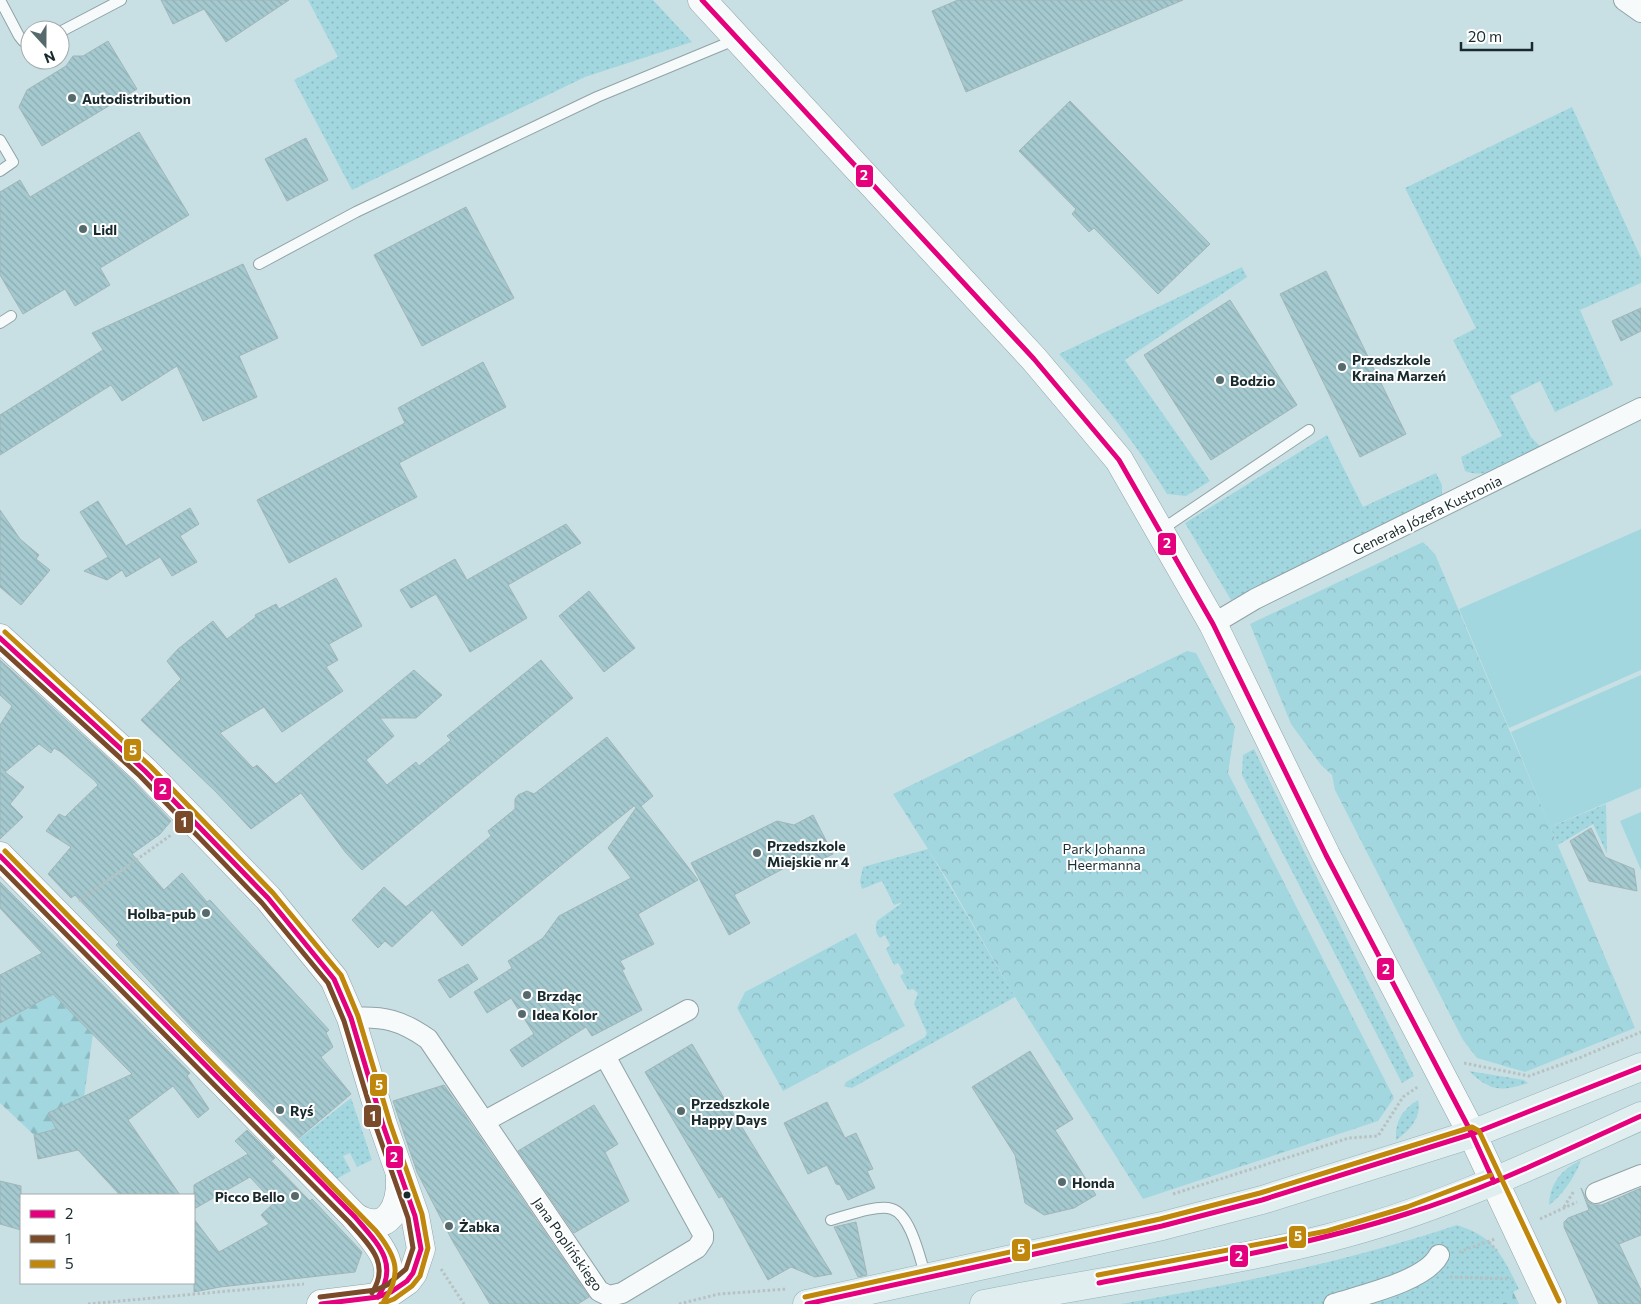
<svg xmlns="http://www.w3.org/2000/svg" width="1641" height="1304" viewBox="0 0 1641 1304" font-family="Commissioner,sans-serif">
	<defs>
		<pattern id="grass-dots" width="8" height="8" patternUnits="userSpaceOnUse" patternTransform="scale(1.25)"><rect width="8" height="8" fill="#a2d7e0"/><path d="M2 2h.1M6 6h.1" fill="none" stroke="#8bb9c0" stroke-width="1.8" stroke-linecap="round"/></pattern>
		<pattern id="forest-firs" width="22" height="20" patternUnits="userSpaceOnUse" patternTransform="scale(1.25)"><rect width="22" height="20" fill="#a2d7e0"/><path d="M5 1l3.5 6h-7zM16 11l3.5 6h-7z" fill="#8bb9c0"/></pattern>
		<pattern id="cemetery-stones" width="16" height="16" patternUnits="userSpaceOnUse" patternTransform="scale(1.25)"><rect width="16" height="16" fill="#a2d7e0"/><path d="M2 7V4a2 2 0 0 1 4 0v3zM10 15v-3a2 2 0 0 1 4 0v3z" fill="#8bb9c0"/></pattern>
		<pattern id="park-crowns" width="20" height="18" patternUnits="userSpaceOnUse" patternTransform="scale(1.25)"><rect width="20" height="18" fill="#a2d7e0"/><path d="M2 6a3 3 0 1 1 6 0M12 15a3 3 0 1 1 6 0" fill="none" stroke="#8bb9c0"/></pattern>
		<pattern id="building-back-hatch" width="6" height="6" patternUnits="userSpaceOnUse" patternTransform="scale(1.25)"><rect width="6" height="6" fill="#a4c9cf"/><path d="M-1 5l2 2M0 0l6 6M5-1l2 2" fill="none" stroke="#8cadb2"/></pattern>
	</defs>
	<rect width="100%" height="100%" fill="#c8e0e4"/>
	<!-- grass -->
	<g fill="url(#grass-dots)">
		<polygon points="308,0 653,0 692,42 585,77 352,190 294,80 338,57"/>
		<path d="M1572,107L1641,258V283L1580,310L1613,385L1555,412L1540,381L1510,396L1531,437L1541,447C1519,459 1491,481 1465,471L1461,457L1502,436L1453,340L1476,328L1405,188Z"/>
		<path d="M1242,267L1247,277L1125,360L1210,481L1186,496L1167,494C1136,443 1099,397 1059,354Z"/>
		<polygon points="1327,435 1363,507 1436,473 1442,485 1442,495 1427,506 1231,600 1185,523"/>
		<polygon points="1254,749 1414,1076 1402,1083 1242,775 1243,755"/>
		<polygon points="1606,804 1607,854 1593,824 1558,845 1550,827"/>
		<path d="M928,849L1015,997L852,1088L844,1086L846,1082L925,1037L927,1033L914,1004L918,993L913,989L908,990L900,976L904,973L898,963L894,965L886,949L890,945L885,935L880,938C875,933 875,927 877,921L903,902L894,905L882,881L862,889L860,881L863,867Z"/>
		<path d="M1469,1071L1524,1080L1528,1083C1500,1092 1490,1091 1469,1071Z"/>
		<polygon points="351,1098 372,1160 357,1167 350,1153 343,1156 351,1171 336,1179 299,1139"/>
		<path d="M1418,1100C1422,1117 1410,1130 1396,1140C1395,1121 1402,1110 1418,1100Z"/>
		<path d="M1581,1160C1576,1175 1562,1196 1549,1205C1550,1183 1561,1170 1581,1160Z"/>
		<path d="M1457,1225C1495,1237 1502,1255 1519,1289L1513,1292L1519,1304H1121C1234,1284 1347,1262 1457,1225Z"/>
	</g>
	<!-- forest -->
	<polygon fill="url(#forest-firs)" points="57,992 93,1034 84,1097 48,1113 56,1129 34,1135 0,1103 0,1023"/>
	<!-- cemetery -->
	<polygon fill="url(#cemetery-stones)" points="1513,1292 1519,1304 1489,1304"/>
	<!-- park -->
	<g fill="url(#park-crowns)">
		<polygon points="1423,542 1435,554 1635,1028 1525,1072 1477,1058 1463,1040 1335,790 1332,775 1321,765 1291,724 1250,624"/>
		<polygon points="1187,651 1196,653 1235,727 1228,773 1394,1098 1378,1121 1143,1199 1015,997 947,879 893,794"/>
		<polygon points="856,933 905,1026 783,1091 737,1008 745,992"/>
	</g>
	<!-- pitch -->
	<g fill="#a2d7e0">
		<polygon points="1641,529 1641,670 1509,728 1459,609"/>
		<polygon points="1641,675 1641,788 1550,827 1511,732"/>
		<polygon points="1641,812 1641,870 1620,821"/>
	</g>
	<!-- building -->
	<g fill="url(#building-back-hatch)" stroke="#a2b5b8">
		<polygon points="161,0 289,0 226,42 204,9 173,24"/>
		<polygon points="958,0 1183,0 966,92 932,11"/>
		<polygon points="108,41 137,89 42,146 19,107 27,90 66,66 73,56 83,56"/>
		<polygon points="1070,101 1210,244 1158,294 1094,228 1089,232 1072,214 1076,209 1019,151"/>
		<polygon points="139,132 189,215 100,268 110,285 75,306 65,289 23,314 0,275 0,192 20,180 30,197"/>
		<polygon points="306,138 328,180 287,201 265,159"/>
		<polygon points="466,207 514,298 422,346 374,255"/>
		<polygon points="243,264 278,338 239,356 257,397 203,421 177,366 122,401 111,385 0,455 0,415 103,350 92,333"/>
		<polygon points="1326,271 1406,434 1360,457 1280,294"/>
		<polygon points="1230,300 1297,405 1211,460 1144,355"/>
		<polygon points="1641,308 1641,331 1621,341 1612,321"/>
		<polygon points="483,362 506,407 399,463 417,497 289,563 257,500 405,423 398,408"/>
		<polygon points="98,501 126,546 190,508 199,524 180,536 197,562 172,576 160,557 126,577 122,570 107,580 84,571 108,557 80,512"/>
		<polygon points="0,510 20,539 39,555 36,559 50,570 21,605 0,587"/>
		<polygon points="566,524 581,543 508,585 527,618 470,652 436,594 411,608 400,590 455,559 467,580"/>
		<polygon points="336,578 362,626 329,644 338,660 326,667 343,691 282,732 264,707 220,733 253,768 257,765 276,784 414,670 442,695 416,718 380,718 394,736 366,760 387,785 416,762 419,766 451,740 447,736 541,660 573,698 362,870 346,853 301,793 251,829 215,791 141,720 181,679 167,661 178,649 213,621 227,639 256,617 255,615 276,604 279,609"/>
		<polygon points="589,591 635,648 604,672 559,616"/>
		<polygon points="0,660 134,782 171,821 160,834 132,854 164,890 182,873 207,902 210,900 329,1030 326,1033 333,1047 321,1057 351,1094 299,1138 204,1041 116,945 119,942 75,895 71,898 48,874 71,847 46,831 59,814 65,817 98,785 95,781 61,752 54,748 51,753 39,744 5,772 24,787 10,804 23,817 0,839 0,725 12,706 0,695"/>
		<polygon points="607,737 653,796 641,806 698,880 638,914 654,944 620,961 625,969 622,970 642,1010 592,1036 586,1027 522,1067 510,1050 534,1034 511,998 487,1013 474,992 512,968 508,961 543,938 559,916 631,878 608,848 636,808 634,806 462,946 432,910 392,947 385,941 378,948 352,920 384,887 406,907 491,836 488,831 515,809 515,799 518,795 527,791 534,794"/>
		<polygon points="813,815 833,854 810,865 807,856 734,895 750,923 729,935 691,863 777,821 794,825"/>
		<polygon points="1591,828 1605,857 1634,869 1637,891 1589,881 1570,841"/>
		<polygon points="0,882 190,1073 187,1076 209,1109 198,1118 173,1086 128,1120 180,1195 120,1195 78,1150 38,1159 34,1135 56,1129 48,1113 132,1074 53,994 0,1023 0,975 42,953 0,908"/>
		<polygon points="468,964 478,979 450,998 438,980"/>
		<polygon points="692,1044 724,1098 832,1274 815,1277 791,1267 768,1280 722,1196 719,1198 645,1072"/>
		<polygon points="1030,1051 1073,1119 1055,1130 1096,1195 1074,1208 1044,1215 1025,1203 1015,1155 972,1087"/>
		<polygon points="444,1085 460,1108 589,1297 578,1304 490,1304 452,1240 417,1172 393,1101"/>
		<polygon points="827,1102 845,1138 856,1133 873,1169 867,1171 875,1188 848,1200 840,1185 836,1184 827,1165 808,1174 784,1123"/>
		<polygon points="594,1105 618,1144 605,1152 629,1201 574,1233 518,1151"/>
		<polygon points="247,1130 275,1158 271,1161 310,1201 312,1199 362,1252 355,1272 220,1287 194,1292 194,1219 219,1252 269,1224 261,1215 274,1203 250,1177 194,1209 194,1185 248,1154 235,1141"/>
		<polygon points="0,1181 21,1186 21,1230 0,1224"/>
		<polygon points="1581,1188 1588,1202 1595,1205 1602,1205 1641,1188 1641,1235 1619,1244 1641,1290 1641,1304 1599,1304 1564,1227 1564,1222 1568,1218 1589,1210"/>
		<polygon points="856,1222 867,1275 858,1277 834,1227"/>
	</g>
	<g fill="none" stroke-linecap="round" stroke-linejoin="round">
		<!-- lane casing -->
		<g stroke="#90a3a6" stroke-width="12">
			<g id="lane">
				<polyline points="0,0 19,36 23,41 30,44"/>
				<polyline points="60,32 121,0"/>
				<polyline points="0,140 13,162 0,171"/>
				<polyline points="259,264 356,212 597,97 737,39"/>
				<polyline points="0,323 11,316"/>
				<polyline points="1161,530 1309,430"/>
				<path d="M831,1220C846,1216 877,1204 892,1209C911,1215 920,1259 926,1277"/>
			</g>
		</g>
		<!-- street casing -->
		<g stroke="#90a3a6" stroke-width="22">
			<g id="street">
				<polyline points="1624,0 1641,12"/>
				<polyline points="1213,624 1255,599 1641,408"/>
				<path d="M351,1018C384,1016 401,1020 428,1039L599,1291L609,1296L622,1293L697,1248L703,1239V1234L605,1056"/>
				<polyline points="485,1121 688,1010"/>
				<polyline points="1596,1193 1641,1175"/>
				<path d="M1334,1304C1362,1295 1426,1281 1439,1255"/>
			</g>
		</g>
		<!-- secondary casing -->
		<g stroke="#90a3a6" stroke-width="29">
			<g id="secondary">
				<polyline points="702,0 1034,359 1119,460 1213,624 1326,855 1472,1134 1552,1304"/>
				<polyline points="0,638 145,771 268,898 334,979 351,1018 383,1125 415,1216 421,1249 413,1273 407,1281 391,1292 378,1297 321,1304"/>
				<path d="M0,856L355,1217C375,1241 404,1267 378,1297"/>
				<path d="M355,1217C388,1237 401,1206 400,1178"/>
			</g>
		</g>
		<!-- primary casing -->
		<g stroke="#94b1b6" stroke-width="29">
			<g id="primary">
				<polyline points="807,1304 1162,1226 1262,1200 1472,1134 1641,1067"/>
				<path d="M984,1304C1098,1281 1215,1266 1328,1238C1437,1211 1539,1162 1641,1116"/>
			</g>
		</g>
		<!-- path -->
		<g stroke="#b8c1c2" stroke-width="3" stroke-dasharray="2.5 2.5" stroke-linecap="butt">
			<polyline points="79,901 171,835"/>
			<polyline points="1464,1063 1529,1076 1579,1058 1641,1032"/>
			<polyline points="1173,1194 1349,1138 1378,1136 1403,1097 1419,1086"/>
			<polyline points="1564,1207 1574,1191"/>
			<polyline points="1540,1219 1577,1202"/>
			<polyline points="1489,1242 1497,1251"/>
			<polyline points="1459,1252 1495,1239"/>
			<polyline points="441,1269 464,1304"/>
			<polyline points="1450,1277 1511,1279"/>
			<polyline points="88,1304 304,1284"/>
			<polyline points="679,1304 719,1294 787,1289"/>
		</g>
		<!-- lane -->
		<use href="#lane" stroke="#f7fafb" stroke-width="10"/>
		<!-- street -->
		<use href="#street" stroke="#f7fafb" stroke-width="20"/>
		<!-- secondary -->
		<use href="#secondary" stroke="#f7fafb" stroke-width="28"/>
		<!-- primary -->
		<use href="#primary" stroke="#e1eef0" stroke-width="28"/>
		<!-- bus-1 casing -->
		<g stroke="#fff" stroke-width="9">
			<g id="bus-1">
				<polyline points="702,0 1034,359 1119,460 1213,624 1326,855 1472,1134 1494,1182"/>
				<polyline points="0,638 145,771 268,898 334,979 351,1018 383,1125 415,1216 421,1249 413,1273 407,1281 391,1292 378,1297 321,1304"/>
				<path d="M0,856L355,1217C377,1243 400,1263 378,1297"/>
				<path d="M1099,1283C1202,1263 1306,1246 1406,1214C1487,1189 1564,1151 1641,1116"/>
				<polyline points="807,1304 1162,1226 1262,1200 1472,1134 1641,1067"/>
			</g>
		</g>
		<!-- bus-2 casing -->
		<g stroke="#fff" stroke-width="9">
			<g id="bus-2">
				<polyline points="0,648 140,776 262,903 328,983 344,1021 376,1127 408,1218 413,1248 406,1269 387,1285 376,1290 320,1297"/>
				<path d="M0,867L349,1222C369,1245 391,1263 372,1293"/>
			</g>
		</g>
		<!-- bus-3 casing -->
		<g stroke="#fff" stroke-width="9">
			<g id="bus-3">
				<polyline points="5,632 150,766 273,893 341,975 358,1016 390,1123 422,1214 428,1248 420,1276 412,1286 394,1299 381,1304"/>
				<path d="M5,851L376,1231C396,1256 403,1273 384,1301"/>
				<polyline points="1098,1275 1327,1231 1407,1207 1491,1175"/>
				<polyline points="805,1297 1160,1219 1260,1193 1472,1127 1479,1131 1559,1301"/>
			</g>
		</g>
		<!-- bus-1 -->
		<use href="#bus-1" stroke="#e5007d" stroke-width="5"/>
		<!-- bus-2 -->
		<use href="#bus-2" stroke="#7a4b2a" stroke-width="5"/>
		<!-- bus-3 -->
		<use href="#bus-3" stroke="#bf870b" stroke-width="5"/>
	</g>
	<!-- markers -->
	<g fill="#566a6d" stroke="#fff" stroke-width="2">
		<circle cx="72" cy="98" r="5"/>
		<circle cx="83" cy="229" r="5"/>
		<circle cx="1342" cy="367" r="5"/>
		<circle cx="1220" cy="380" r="5"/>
		<circle cx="757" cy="853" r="5"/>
		<circle cx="206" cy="913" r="5"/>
		<circle cx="527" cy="995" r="5"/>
		<circle cx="522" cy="1014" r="5"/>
		<circle cx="280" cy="1110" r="5"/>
		<circle cx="681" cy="1111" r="5"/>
		<circle cx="1062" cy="1182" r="5"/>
		<circle cx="295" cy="1196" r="5"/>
		<circle cx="449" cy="1226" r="5"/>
	</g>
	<circle fill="#182a2d" stroke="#fff" stroke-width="2" cx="407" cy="1195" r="4.5"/>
	<g text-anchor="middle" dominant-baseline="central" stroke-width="4" stroke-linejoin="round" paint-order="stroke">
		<!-- poi labels -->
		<g font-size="14" font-weight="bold" fill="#182a2d" stroke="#fff" text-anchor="start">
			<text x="82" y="98">Autodistribution</text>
			<text x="93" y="229">Lidl</text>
			<text x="1352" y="359">Przedszkole<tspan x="1352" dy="16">Kraina Marzeń</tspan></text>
			<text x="1230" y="380">Bodzio</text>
			<text x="767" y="845">Przedszkole<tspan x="767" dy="16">Miejskie nr 4</tspan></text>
			<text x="196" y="913" text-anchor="end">Holba-pub</text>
			<text x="537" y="995">Brzdąc</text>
			<text x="532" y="1014">Idea Kolor</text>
			<text x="691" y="1103">Przedszkole<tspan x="691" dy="16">Happy Days</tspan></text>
			<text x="290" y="1110">Ryś</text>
			<text x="1072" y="1182">Honda</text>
			<text x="285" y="1196" text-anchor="end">Picco Bello</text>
			<text x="459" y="1226">Żabka</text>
		</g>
		<!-- street labels -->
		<g font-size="14" fill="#182a2d" stroke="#fff">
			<text transform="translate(1427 515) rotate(-26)">Generała Józefa Kustronia</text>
			<text transform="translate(568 1244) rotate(55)">Jana Poplińskiego</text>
		</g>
		<!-- park labels -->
		<g font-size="14" fill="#193035" stroke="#fff">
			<text x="1104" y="848">Park Johanna<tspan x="1104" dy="16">Heermanna</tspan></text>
		</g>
	</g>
	<g stroke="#fff" stroke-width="2">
		<rect x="855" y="164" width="19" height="24" rx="5" fill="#e5007d"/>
		<rect x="1157" y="532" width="20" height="24" rx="5" fill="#e5007d"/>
		<rect x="123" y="738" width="19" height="24" rx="5" fill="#bf870b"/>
		<rect x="153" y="777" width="19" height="24" rx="5" fill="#e5007d"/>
		<rect x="174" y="810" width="20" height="24" rx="5" fill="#7a4b2a"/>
		<rect x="1376" y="957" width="19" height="24" rx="5" fill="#e5007d"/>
		<rect x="369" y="1073" width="19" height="24" rx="5" fill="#bf870b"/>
		<rect x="363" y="1104" width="19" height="24" rx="5" fill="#7a4b2a"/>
		<rect x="385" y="1145" width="19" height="24" rx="5" fill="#e5007d"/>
		<rect x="1288" y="1225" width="19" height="24" rx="5" fill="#bf870b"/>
		<rect x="1011" y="1238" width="20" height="24" rx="5" fill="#bf870b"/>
		<rect x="1229" y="1244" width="20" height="24" rx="5" fill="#e5007d"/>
	</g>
	<g font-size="14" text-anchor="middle" font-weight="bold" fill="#fff">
		<text x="864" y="180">2</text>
		<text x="1167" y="548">2</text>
		<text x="133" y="755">5</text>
		<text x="163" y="794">2</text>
		<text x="184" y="827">1</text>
		<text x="1386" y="974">2</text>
		<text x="379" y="1090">5</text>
		<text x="373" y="1121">1</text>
		<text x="394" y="1162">2</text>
		<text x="1298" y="1241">5</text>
		<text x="1021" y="1254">5</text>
		<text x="1239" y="1261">2</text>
	</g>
	<!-- legend -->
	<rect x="20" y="1194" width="175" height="90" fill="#ffffff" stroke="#a3aaab"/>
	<rect x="30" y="1210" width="25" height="8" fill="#e5007d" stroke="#a3aaab"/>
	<text x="65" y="1219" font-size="15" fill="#182a2d">2</text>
	<rect x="30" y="1235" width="25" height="8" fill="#7a4b2a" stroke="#a3aaab"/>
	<text x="65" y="1244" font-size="15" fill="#182a2d">1</text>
	<rect x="30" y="1260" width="25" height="8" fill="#bf870b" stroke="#a3aaab"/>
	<text x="65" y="1269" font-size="15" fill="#182a2d">5</text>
	<!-- north arrow -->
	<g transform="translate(45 45) rotate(159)"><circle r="24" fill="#ffffff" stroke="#a3aaab"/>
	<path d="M0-4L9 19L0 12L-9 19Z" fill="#566a6d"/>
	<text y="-8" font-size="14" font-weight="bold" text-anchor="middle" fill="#182a2d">N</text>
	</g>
	<!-- scale -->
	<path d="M1461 42v8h71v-8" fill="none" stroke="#182a2d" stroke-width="2.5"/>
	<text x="1468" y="42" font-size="15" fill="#182a2d" stroke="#ffffff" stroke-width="4" paint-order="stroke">20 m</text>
</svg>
